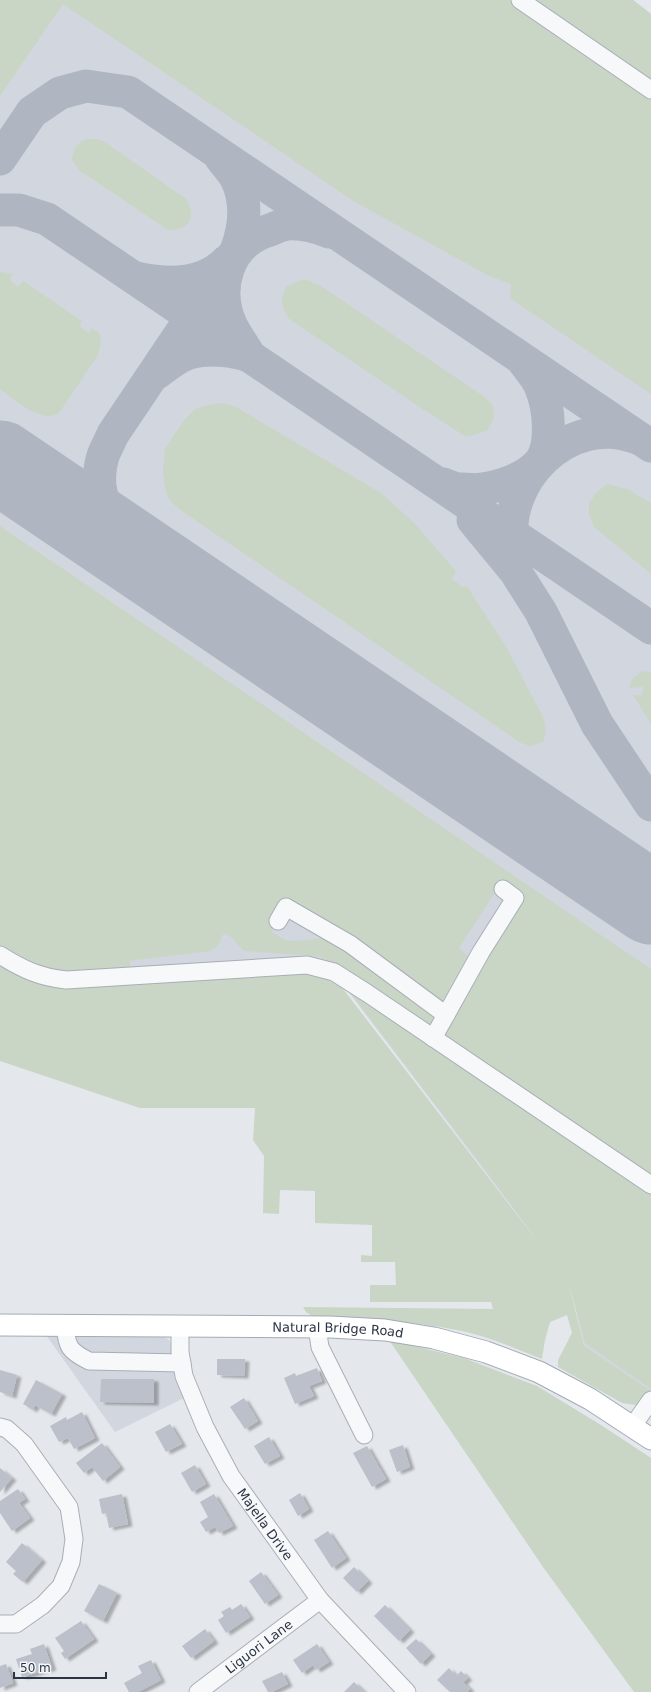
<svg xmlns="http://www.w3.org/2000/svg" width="651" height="1692" viewBox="0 0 651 1692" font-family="'DejaVu Sans',sans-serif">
	<defs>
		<filter id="shadow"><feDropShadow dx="4.5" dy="2.5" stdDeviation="1" flood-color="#0004"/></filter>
	</defs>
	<rect width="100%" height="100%" fill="#e4e7ec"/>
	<!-- built -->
	<g fill="#d2d6de">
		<polygon points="0,0 633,0 651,14 651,1410 625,1396 584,1346 570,1284 341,982 310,973 0,967"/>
		<polygon points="46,1335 162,1335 169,1340 173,1349 178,1376 184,1398 115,1432"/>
	</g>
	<!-- green -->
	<g fill="#c9d6c5">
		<polygon points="0,0 508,0 651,97 651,394 510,298 511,284 489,276 355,202 63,4 0,96"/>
		<polygon points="529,0 633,0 651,14 651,83"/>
		<path d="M87,139H98L106,143L185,198C198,217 190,230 168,230L80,171L72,160C74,148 75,144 87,139Z"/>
		<path d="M0,272L13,274L10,280L18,287L23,281L82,321L79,326L89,333L92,328L100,334L101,342L98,355L59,413C41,424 15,400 0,389Z"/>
		<path d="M304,279L321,286L486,398L493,406L494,418L488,430L475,435L465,436L421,408L288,318C281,304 280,301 286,287Z"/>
		<polygon points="222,403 236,407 381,493 414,523 456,571 452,579 464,588 466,585 507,648 544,719 546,732 543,742 531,746 521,743 179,509 168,498 165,486 163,470 165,449 185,419 195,409 208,405"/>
		<polygon points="607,484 627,489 651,503 651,574 594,527 589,514 589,503 596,493"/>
		<path d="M0,526L651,969V1177L447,1037L444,1029L524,897L503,880L459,948L472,960L445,1008L285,899L270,922L273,933L287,941L311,940L324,937L415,999L437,1017L432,1027L392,999L319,956L244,951L231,937L224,933L217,947L210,951L136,960L130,961V968C105,969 71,976 47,970C30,966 14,956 0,946Z"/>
		<polygon points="642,671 651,673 651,724 633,695 642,695 643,687 629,688 633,678"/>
		<path d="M0,961L28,979L310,973L340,985L542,1247L486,1171L349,991L651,1192V1389L585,1343L569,1284L584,1346L651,1391L646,1404L636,1405L622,1403L558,1367V1360L572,1333L567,1315L550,1322L545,1340L542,1359C518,1350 495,1339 470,1333C422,1321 362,1319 312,1316L306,1312L303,1307L493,1309L491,1302H370V1285H396L395,1262H361V1255L372,1256V1225L315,1223V1191L280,1190L279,1214L263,1213L264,1156L253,1140L255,1108H140L0,1061Z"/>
		<polygon points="389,1340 464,1358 537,1386 601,1425 651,1458 651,1692 634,1692 543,1567"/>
	</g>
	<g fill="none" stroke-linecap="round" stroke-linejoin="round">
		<!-- taxiway -->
		<g stroke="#b0b6c1" stroke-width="33">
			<polyline points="0,159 32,112 60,93 86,86 128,92 651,446"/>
			<polyline points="0,210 19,210 47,219 651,628"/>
			<path d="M137,278C168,285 204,285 227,261"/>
			<path d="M248,353C243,345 237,336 232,327C214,289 227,242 270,230C275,228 281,225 287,224C301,223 317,227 329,232"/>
			<path d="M157,373C166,366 177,357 189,353C208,348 228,350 247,355"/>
			<path d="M443,484C449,486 455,489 461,489C486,492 523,482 540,462C553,445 549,407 541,388C538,379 530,370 524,362"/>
			<polyline points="473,520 515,571 541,612 597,724 651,805"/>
			<path d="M514,551C498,483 569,411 637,438"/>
			<path d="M141,557C115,528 90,497 103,456C106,448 110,441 113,434L236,251C245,227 248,202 236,178C232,171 226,165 221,158"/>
		</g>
		<!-- runway -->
		<polyline stroke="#b0b6c1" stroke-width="83" points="0,462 651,903"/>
	</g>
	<!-- building -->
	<g fill="#bbc0ca" filter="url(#shadow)">
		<polygon points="217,1359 245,1359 244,1376 217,1375"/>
		<polygon points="317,1368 322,1381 309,1386 314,1396 295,1404 284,1378 295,1373 296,1376"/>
		<polygon points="0,1370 17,1375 12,1396 0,1392"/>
		<polygon points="101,1379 154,1379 154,1403 100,1402"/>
		<polygon points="36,1380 62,1394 51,1414 35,1405 33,1410 23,1404"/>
		<polygon points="244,1398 258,1421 245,1429 230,1407"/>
		<polygon points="82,1412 95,1438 74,1449 68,1438 59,1442 50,1426 66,1417 67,1420"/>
		<polygon points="170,1424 182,1444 166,1452 155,1432"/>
		<polygon points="269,1437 280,1456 265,1464 254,1446"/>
		<polygon points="102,1443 120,1467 103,1481 92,1467 84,1473 76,1463"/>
		<polygon points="403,1445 410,1467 397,1472 389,1450"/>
		<polygon points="367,1446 386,1479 372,1487 353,1453"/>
		<polygon points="195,1465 206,1484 192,1492 181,1473"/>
		<polygon points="0,1468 12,1478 0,1492"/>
		<polygon points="18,1489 25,1499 19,1503 30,1518 12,1531 0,1513 0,1501"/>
		<polygon points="300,1493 309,1509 298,1516 289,1500"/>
		<polygon points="122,1494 128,1524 109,1528 106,1513 102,1514 99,1499"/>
		<polygon points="214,1494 233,1526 219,1533 215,1527 206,1532 200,1522 208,1517 200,1502"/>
		<polygon points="328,1531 346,1558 332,1568 314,1540"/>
		<polygon points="22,1543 42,1560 23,1582 13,1574 16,1571 6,1562"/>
		<polygon points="354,1567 368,1581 357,1592 343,1578"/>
		<polygon points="261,1572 278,1595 265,1604 249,1581"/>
		<polygon points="99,1584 117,1593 103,1621 84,1611"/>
		<polygon points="241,1604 250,1617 226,1633 218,1620 224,1616 221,1612 230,1607 232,1610"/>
		<polygon points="385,1605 410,1630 399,1641 374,1616"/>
		<polygon points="81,1621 94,1639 65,1659 61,1653 64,1651 55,1638"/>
		<polygon points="205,1629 214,1641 191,1658 182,1646"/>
		<polygon points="416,1639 431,1654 421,1664 406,1648"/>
		<polygon points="44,1644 52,1668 22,1677 16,1659 32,1654 30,1649"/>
		<polygon points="317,1644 329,1662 316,1670 313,1665 302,1673 293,1660"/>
		<polygon points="151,1660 161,1680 138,1692 129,1692 124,1683 142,1673 138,1666"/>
		<polygon points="6,1664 13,1683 0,1688 0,1666"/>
		<polygon points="449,1668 456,1676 461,1671 468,1678 463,1682 470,1689 467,1692 450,1692 437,1680"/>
		<polygon points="282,1672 288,1684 272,1692 268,1692 262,1681"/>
		<polygon points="354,1682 364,1692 344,1692"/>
	</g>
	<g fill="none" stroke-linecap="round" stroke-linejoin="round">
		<!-- minor casing -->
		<g stroke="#a9aeb7" stroke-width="19">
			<g id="minor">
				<polyline points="520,0 651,90"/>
				<polyline points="278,921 286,907 350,944 446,1015 433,1038"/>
				<path d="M0,955C22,969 39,977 66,980L307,965L334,972L367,993L651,1185"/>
				<polyline points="446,1015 481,952 515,898 503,889"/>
				<path d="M65,1326C67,1347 69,1351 89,1361L182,1363"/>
				<path id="s1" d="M180,1326V1352L184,1376L205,1427L231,1476L320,1600L407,1692"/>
				<polyline points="317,1327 320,1347 364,1435"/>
				<polyline points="0,1427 7,1429 24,1444 69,1507 74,1539 71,1562 61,1586 43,1605 16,1624 0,1624"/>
				<polyline points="632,1427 651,1400"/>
				<path id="s2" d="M198,1692L320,1600"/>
			</g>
		</g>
		<!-- major casing -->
		<g stroke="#a3abb8" stroke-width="23">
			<g id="major">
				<path id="s3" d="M0,1325L330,1327L385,1330L434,1338L486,1352L539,1372L590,1399L651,1439"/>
			</g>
		</g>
		<!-- minor -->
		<use href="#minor" stroke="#f7f8fa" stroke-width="17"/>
		<!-- major -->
		<use href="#major" stroke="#fff" stroke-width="21"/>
	</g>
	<g text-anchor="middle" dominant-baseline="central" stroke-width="4" stroke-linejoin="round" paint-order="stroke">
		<!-- street labels -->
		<g font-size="13" fill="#2b3445" stroke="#f4f6f9">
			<text stroke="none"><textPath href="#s3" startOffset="338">Natural Bridge Road</textPath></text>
			<text stroke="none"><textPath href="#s1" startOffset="220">Majella Drive</textPath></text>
			<text stroke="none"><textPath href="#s2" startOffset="76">Liguori Lane</textPath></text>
		</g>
	</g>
	<!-- scale -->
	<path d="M14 1672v6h92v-6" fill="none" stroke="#2b3445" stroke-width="2"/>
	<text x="20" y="1672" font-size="12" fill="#2b3445" stroke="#f4f6f9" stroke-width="3" paint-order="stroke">50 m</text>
</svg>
